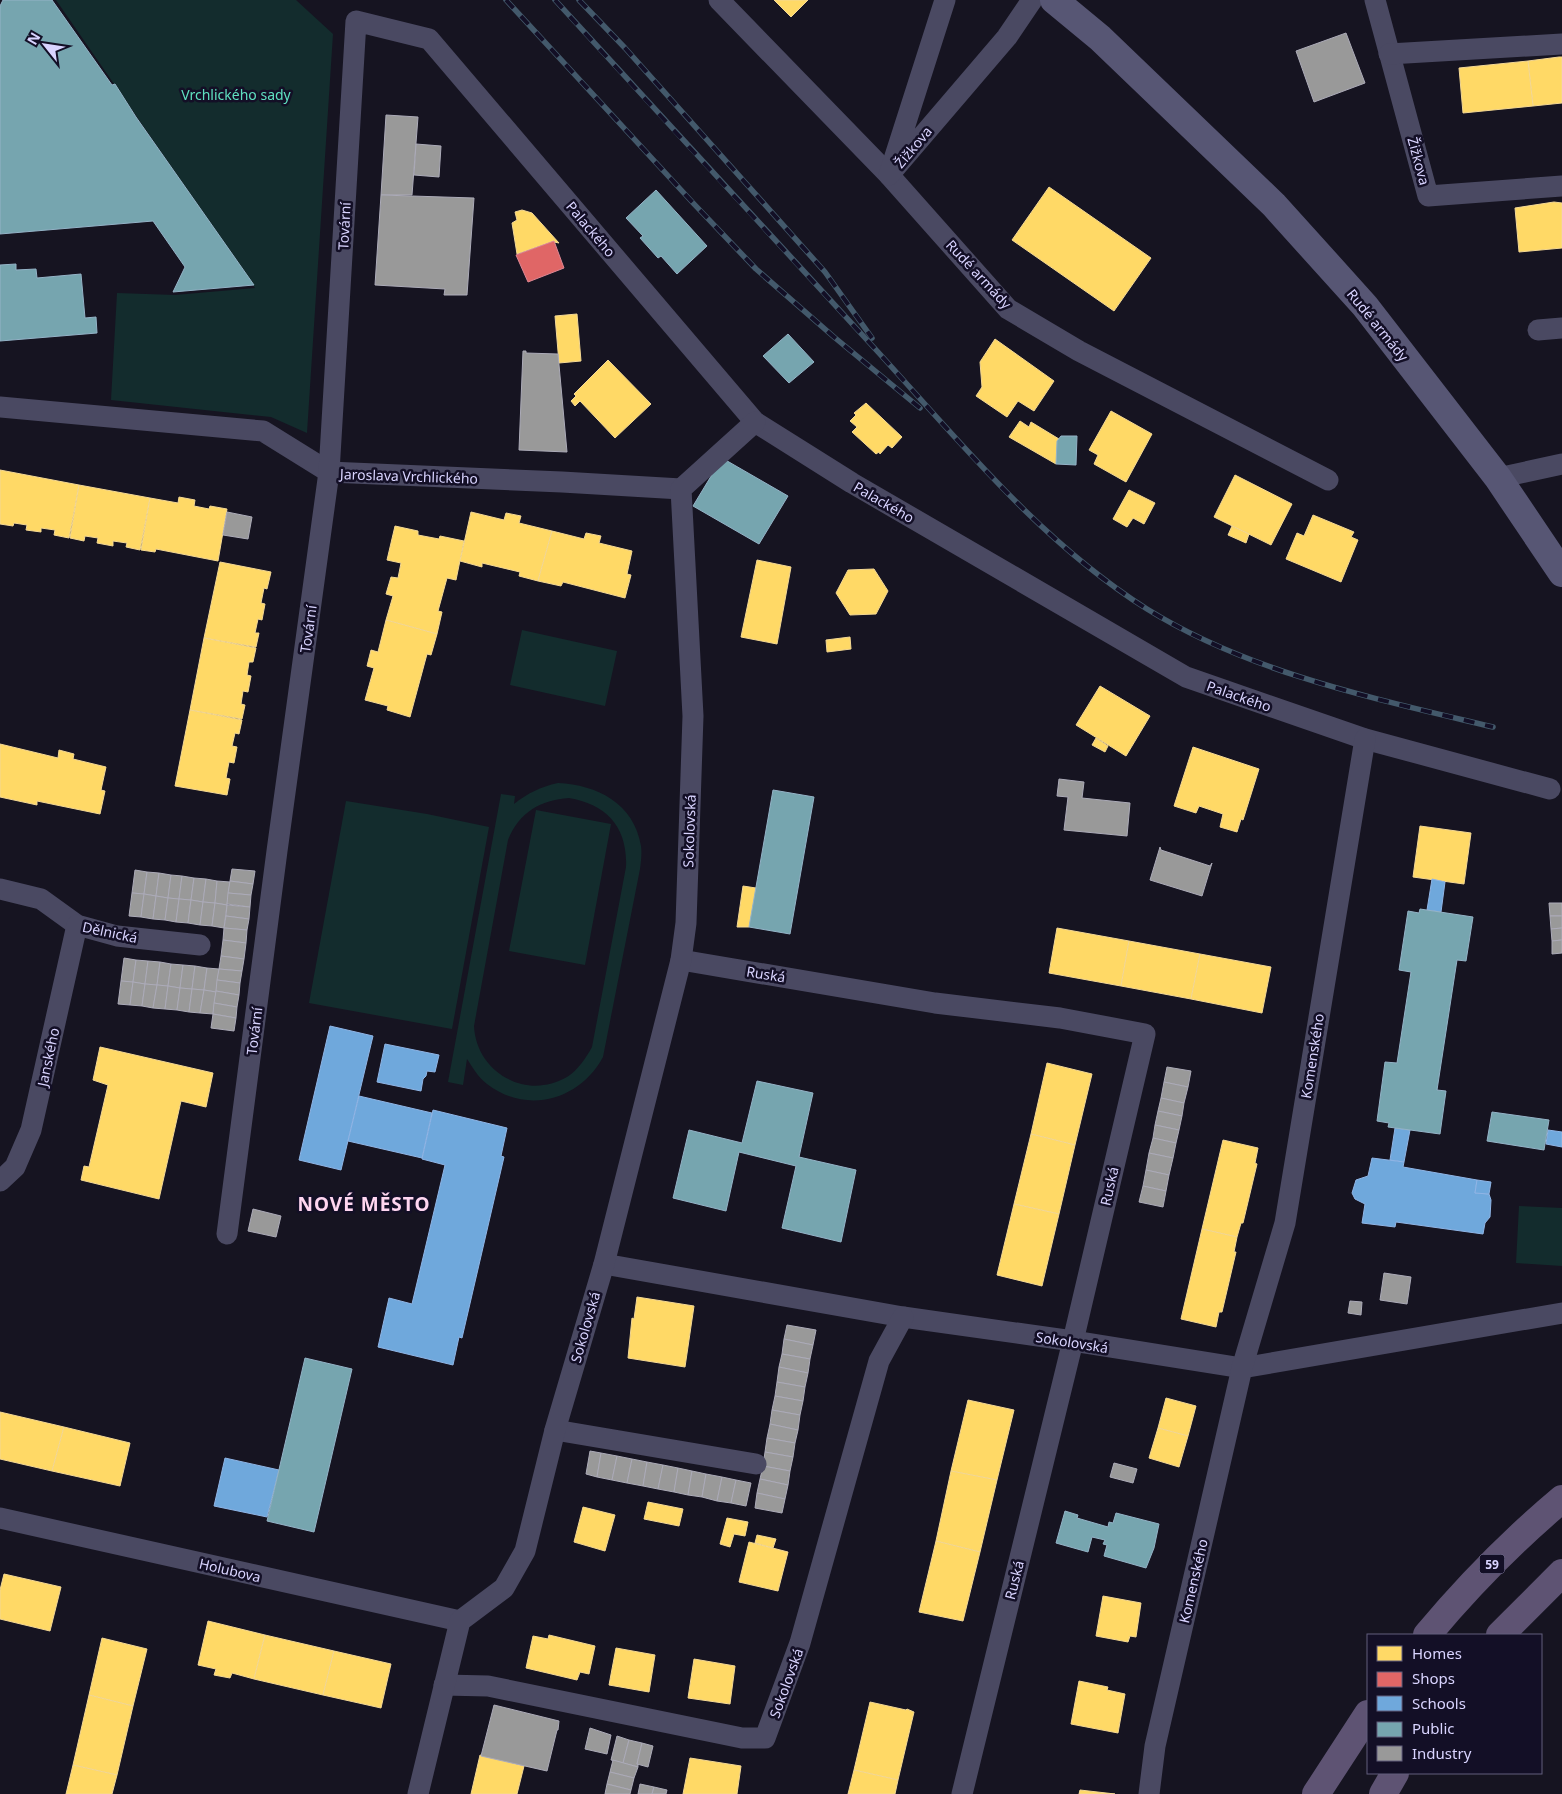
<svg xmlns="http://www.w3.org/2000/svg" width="1562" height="1794" viewBox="0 0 1562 1794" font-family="'Noto Sans',sans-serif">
	<rect width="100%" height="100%" fill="#161421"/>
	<!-- green -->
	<g fill="#132c2d" fill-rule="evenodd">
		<polygon points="56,0 296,0 333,34 307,433 271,417 111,400 117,293 175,295 255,288"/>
		<polygon points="522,630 617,651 605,706 510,685"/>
		<path d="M558,783C597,785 634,803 641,846C642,853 641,861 640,869L603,1057C580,1100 527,1115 487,1084C478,1077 473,1068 467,1059L463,1085L448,1082L501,794L515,796L514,804C528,793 540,787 558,783ZM569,798C606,804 628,827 626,867L592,1047C586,1058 578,1070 567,1077C526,1101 476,1072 474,1026L508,840C519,812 541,800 569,798Z"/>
		<polygon points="346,801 427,814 489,827 452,1029 309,1003"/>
		<polygon points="536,810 611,824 585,965 509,951"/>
		<polygon points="1519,1206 1562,1208 1562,1266 1516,1263"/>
	</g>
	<!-- homes -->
	<g fill="#ffd966" stroke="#f4d894">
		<polygon points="774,0 808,0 791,17"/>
		<polygon points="1559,57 1562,57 1562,103 1533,106 1528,61"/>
		<polygon points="1528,61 1533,106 1463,113 1459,68"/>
		<polygon points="1049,187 1151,258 1114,311 1012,240"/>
		<polygon points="1554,202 1562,203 1562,248 1519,252 1515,208"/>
		<polygon points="522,210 532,213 559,243 554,242 554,241 517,254 512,223 517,220 515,212"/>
		<polygon points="577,314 581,361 559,363 555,316"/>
		<polygon points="995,339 1054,381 1034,411 1018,401 1007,417 976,396 982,387 980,362"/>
		<polygon points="608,360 651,404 615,438 580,401 575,406 571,401 576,396 574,394"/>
		<polygon points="866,403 902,437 892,448 888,445 880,454 879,452 876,454 852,432 857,427 850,421 856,415 854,413"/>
		<polygon points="1111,411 1152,434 1126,482 1094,464 1098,455 1089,450"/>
		<polygon points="1020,421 1029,427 1031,422 1059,439 1056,464 1009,437"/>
		<polygon points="0,470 79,485 69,538 54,535 55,530 41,528 41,532 26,530 27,525 14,523 13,526 0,524"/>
		<polygon points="1235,475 1292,504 1271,545 1214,517"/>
		<polygon points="79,485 150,498 140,550 126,547 127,543 113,541 113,546 97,543 98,538 85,536 84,541 70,538"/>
		<polygon points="1129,490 1155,503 1144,524 1133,518 1127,527 1113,519"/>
		<polygon points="179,497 195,500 194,506 209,509 210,506 227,509 218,561 156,549 155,552 141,550 150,498 178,503"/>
		<polygon points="471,512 504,520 506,513 521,516 519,523 552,531 538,581 519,576 520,572 482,563 482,567 460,561"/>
		<polygon points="1313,515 1354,532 1351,537 1358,540 1341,582 1286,559 1297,533 1304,536"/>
		<polygon points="395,526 418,531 418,535 439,539 440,536 464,541 456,580 447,578 438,611 442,612 437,634 386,620 393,596 386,594 391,577 398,578 401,563 387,560"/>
		<polygon points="1232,526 1249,534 1246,543 1228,535"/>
		<polygon points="552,531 584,539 586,533 601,536 599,543 632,551 627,574 631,575 625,598 563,582 561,586 538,581"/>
		<polygon points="757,560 791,567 777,644 741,637"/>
		<polygon points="220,562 271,572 267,589 264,588 261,603 265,604 262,620 258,619 255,633 259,633 256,647 204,638"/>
		<polygon points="874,569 888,591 876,614 850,615 836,593 848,570"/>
		<polygon points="386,620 437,634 431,655 427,654 410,717 387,710 388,706 365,700 374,668 367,666 371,650 378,652"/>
		<polygon points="850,637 851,649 827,652 826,640"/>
		<polygon points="204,638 256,648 253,662 249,662 247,675 251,676 248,692 243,691 241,704 245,705 242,719 190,710"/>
		<polygon points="1100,686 1150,716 1126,756 1076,725"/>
		<polygon points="190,710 242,720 239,734 235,733 232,746 237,747 234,763 229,762 226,778 230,779 227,795 175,786"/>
		<polygon points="1096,738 1108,746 1105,752 1092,745"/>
		<polygon points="0,744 58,758 59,750 74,754 73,759 106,767 101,790 105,791 100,814 37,801 37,805 0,797"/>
		<polygon points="1193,747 1259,769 1243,820 1241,819 1237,832 1220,827 1223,814 1199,806 1196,813 1174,806"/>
		<polygon points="1420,826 1471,833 1464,884 1413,877"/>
		<polygon points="743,886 756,888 749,927 737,927"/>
		<polygon points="1057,928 1129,941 1121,986 1049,973"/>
		<polygon points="1129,941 1200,954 1191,999 1121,986"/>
		<polygon points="1200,954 1271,967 1262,1013 1191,999"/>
		<polygon points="100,1047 213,1073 206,1107 181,1101 159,1199 81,1180 84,1166 89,1167 108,1085 93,1080"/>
		<polygon points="1047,1063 1092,1074 1075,1145 1031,1134"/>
		<polygon points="1031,1134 1075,1145 1059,1214 1014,1204"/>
		<polygon points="1223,1140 1258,1148 1255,1163 1257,1164 1243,1223 1241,1223 1237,1237 1202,1229"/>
		<polygon points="1014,1204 1059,1214 1042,1286 997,1275"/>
		<polygon points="1202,1229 1237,1237 1234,1252 1236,1252 1222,1312 1219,1312 1216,1327 1181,1319"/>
		<polygon points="637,1297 694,1306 685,1367 628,1358 632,1318 634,1319"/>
		<polygon points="1166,1398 1196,1406 1188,1436 1158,1428"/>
		<polygon points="968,1400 1014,1410 997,1480 951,1471"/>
		<polygon points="0,1412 64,1427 52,1471 0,1459"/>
		<polygon points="64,1427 130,1443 120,1486 52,1471"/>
		<polygon points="1158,1428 1188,1436 1179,1467 1149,1458"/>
		<polygon points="951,1471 997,1480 980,1552 936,1541"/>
		<polygon points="648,1502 683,1509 679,1526 644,1519"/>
		<polygon points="583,1507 615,1515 605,1551 574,1542"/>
		<polygon points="727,1518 748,1522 745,1536 734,1534 730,1547 720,1544"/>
		<polygon points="757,1535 776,1539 773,1548 755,1543"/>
		<polygon points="936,1541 980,1552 963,1621 919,1612"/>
		<polygon points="749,1542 788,1552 778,1591 739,1582"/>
		<polygon points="4,1574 61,1587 50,1631 0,1619 0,1590"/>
		<polygon points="1103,1596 1141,1603 1136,1637 1130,1636 1128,1642 1096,1636"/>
		<polygon points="208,1621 265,1635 254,1679 232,1673 230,1678 214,1675 216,1669 198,1665"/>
		<polygon points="265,1635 334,1651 323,1695 254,1679"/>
		<polygon points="549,1635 595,1646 589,1674 580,1672 577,1680 526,1668 533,1636 548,1639"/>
		<polygon points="102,1638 147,1649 133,1706 89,1695"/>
		<polygon points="616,1648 655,1655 649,1692 609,1685"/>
		<polygon points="334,1651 391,1664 381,1708 323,1695"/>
		<polygon points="694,1659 735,1666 730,1704 688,1698"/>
		<polygon points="1079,1681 1108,1687 1107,1690 1125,1694 1118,1733 1071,1724"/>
		<polygon points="89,1695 133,1706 117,1775 73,1765"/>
		<polygon points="870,1702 906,1710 907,1709 914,1712 898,1780 854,1770"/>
		<polygon points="480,1755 524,1766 517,1794 471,1794"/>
		<polygon points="690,1758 741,1766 737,1794 683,1794"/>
		<polygon points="73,1765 117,1775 112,1794 66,1794"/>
		<polygon points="854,1770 898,1780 895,1794 848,1794"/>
		<polygon points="1080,1790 1115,1794 1079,1794"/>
	</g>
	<!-- shops -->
	<polygon fill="#e06666" stroke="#de8794" points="554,241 564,268 528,282 516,255"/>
	<!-- schools -->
	<g fill="#6fa8dc" stroke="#8fb5e6">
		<polygon points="1432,879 1445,882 1441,912 1427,910"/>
		<polygon points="330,1026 373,1036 341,1170 299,1160"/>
		<polygon points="385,1044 439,1055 435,1072 427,1071 426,1076 423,1079 421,1091 377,1082"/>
		<polygon points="359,1096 432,1113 422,1158 348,1141"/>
		<polygon points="433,1110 507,1128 501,1156 504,1157 462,1338 459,1337 453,1365 378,1347 389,1298 412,1304 445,1165 422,1159"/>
		<polygon points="1395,1128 1410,1130 1404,1162 1390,1160"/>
		<polygon points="1548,1130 1562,1132 1562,1147 1546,1144"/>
		<polygon points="1372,1158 1404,1162 1403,1167 1477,1180 1475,1193 1489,1194 1491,1200 1490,1217 1485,1223 1483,1234 1396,1222 1395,1227 1362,1223 1365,1204 1355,1199 1352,1193 1356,1180 1368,1176"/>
		<polygon points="1477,1180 1491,1182 1489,1194 1475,1193"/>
		<polygon points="225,1458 279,1470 267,1517 214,1506"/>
	</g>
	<!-- public -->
	<g fill="#76a5af" stroke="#94b3c7">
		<polygon points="3,0 52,0 112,85 115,84 136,117 254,285 173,292 185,267 153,221 0,234 0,6"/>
		<polygon points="656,190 707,246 677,274 661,256 658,258 640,238 643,236 626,218"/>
		<polygon points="16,264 16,270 36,269 37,278 81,274 85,318 96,317 97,333 0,341 0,265"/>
		<polygon points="788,334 814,362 789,383 763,356"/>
		<polygon points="1061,436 1077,436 1076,465 1056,464 1057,441"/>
		<polygon points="722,458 788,496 759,544 693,506"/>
		<polygon points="773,790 814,797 790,934 749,927"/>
		<polygon points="1420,909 1473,917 1466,961 1457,960 1437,1090 1446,1091 1440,1134 1388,1127 1389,1123 1377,1121 1385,1062 1397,1063 1411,972 1399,970 1408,911 1419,913"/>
		<polygon points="757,1081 813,1093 799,1157 856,1170 841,1242 782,1228 796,1166 739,1152 726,1211 673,1198 689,1130 742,1143"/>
		<polygon points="1492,1112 1549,1120 1544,1150 1487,1141"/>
		<polygon points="305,1358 352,1369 314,1532 267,1521"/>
		<polygon points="1065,1511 1078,1515 1077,1518 1108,1527 1109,1522 1113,1523 1116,1513 1159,1524 1154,1548 1146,1568 1104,1556 1107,1545 1103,1544 1105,1540 1092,1537 1088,1552 1056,1543"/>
	</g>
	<!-- industry -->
	<g fill="#999" stroke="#acabb8">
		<polygon points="1346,33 1365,83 1314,102 1296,51"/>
		<polygon points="386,115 418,117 412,195 381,195"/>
		<polygon points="416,144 441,146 439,177 414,175"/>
		<polygon points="381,195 474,198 467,295 444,295 445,289 375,285"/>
		<polygon points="523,351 526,351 526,353 558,354 567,452 519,450"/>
		<polygon points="227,512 252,517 248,539 223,535"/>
		<polygon points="1059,779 1084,782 1082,798 1130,803 1127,836 1064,830 1068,797 1057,796"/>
		<polygon points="1160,847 1161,850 1210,866 1212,863 1202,896 1150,880"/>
		<polygon points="232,869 255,871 253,884 230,881"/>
		<polygon points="135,870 147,872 144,894 132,893"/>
		<polygon points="147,872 159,873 156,896 144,894"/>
		<polygon points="159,873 171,875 168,898 156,896"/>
		<polygon points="171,875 182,876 179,899 168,898"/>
		<polygon points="182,876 194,878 191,900 179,899"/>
		<polygon points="194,878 206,879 203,902 191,900"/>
		<polygon points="206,879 217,881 215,903 203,902"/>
		<polygon points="217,881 230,882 227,905 215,903"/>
		<polygon points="230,881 253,884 251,895 228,893"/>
		<polygon points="132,893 144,894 141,917 129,916"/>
		<polygon points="228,893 251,895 250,907 227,904"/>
		<polygon points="144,894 156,896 153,919 141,917"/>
		<polygon points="156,896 168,898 165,920 153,919"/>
		<polygon points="168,898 179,899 176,922 165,920"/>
		<polygon points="179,899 191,900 188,923 176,922"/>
		<polygon points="191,900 203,902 200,925 188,923"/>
		<polygon points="203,902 215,903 212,926 200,925"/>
		<polygon points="215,903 227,905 224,928 212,926"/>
		<polygon points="1549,903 1562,903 1562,916 1550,916"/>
		<polygon points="227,905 250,907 249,919 226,916"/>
		<polygon points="226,916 249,919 247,930 224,928"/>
		<polygon points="1550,916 1562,916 1562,928 1551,929"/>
		<polygon points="224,928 247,930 246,943 223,940"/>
		<polygon points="1562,928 1562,940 1552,941 1551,929"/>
		<polygon points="223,940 246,943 244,959 221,956"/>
		<polygon points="1562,940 1562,953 1552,954 1552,941"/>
		<polygon points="221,956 244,959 242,971 219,969"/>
		<polygon points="124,958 136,960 133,982 121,981"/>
		<polygon points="136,960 148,961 145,984 133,982"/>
		<polygon points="148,961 160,962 157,985 145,984"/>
		<polygon points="160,962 171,964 168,986 157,985"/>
		<polygon points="171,964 183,965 180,988 168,986"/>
		<polygon points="183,965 195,966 192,989 180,988"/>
		<polygon points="195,966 207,968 204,990 192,989"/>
		<polygon points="207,968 219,969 216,992 204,990"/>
		<polygon points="219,969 242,971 240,983 217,980"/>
		<polygon points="217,980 240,983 239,995 216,991"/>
		<polygon points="121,981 133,982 130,1005 118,1004"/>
		<polygon points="133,982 145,984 142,1006 130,1005"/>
		<polygon points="145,984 157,985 153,1008 142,1006"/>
		<polygon points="157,985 168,986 165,1009 153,1008"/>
		<polygon points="168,986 180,988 177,1010 165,1009"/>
		<polygon points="180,988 192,989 189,1012 177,1010"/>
		<polygon points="192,989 204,990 200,1013 189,1012"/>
		<polygon points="204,990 216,992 213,1014 200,1013"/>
		<polygon points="216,991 239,995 237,1007 214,1003"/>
		<polygon points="214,1003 237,1007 236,1018 213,1014"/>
		<polygon points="213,1014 236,1018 234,1031 211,1028"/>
		<polygon points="1167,1067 1191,1071 1188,1087 1164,1082"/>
		<polygon points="1164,1082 1188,1087 1184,1103 1161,1098"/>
		<polygon points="1161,1098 1184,1103 1182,1116 1158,1111"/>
		<polygon points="1158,1111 1182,1116 1179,1130 1155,1125"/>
		<polygon points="1155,1125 1179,1130 1176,1143 1153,1138"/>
		<polygon points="1153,1138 1176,1143 1173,1158 1149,1153"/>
		<polygon points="1149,1153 1173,1158 1169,1175 1146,1170"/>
		<polygon points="1146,1170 1169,1175 1166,1191 1143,1186"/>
		<polygon points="1143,1186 1166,1191 1163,1207 1139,1202"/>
		<polygon points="253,1209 281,1216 276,1237 248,1231"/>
		<polygon points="1384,1273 1411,1277 1407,1304 1380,1300"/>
		<polygon points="1350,1301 1362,1302 1361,1315 1348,1313"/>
		<polygon points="787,1325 816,1330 813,1345 784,1339"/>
		<polygon points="784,1339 813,1345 810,1359 782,1354"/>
		<polygon points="782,1354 810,1359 808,1373 779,1367"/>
		<polygon points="779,1367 808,1373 805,1387 777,1382"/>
		<polygon points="777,1382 805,1387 803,1401 775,1396"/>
		<polygon points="775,1396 803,1401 800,1415 772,1410"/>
		<polygon points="772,1410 800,1415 798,1430 770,1424"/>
		<polygon points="770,1424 798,1430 795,1443 767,1438"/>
		<polygon points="767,1438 795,1443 793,1457 765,1452"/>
		<polygon points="590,1451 601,1453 597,1477 586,1474"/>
		<polygon points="765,1452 793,1457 790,1471 763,1466"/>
		<polygon points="601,1453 617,1456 612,1480 597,1477"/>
		<polygon points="617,1456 632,1459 627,1483 612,1480"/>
		<polygon points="632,1459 647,1462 643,1486 627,1483"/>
		<polygon points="647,1462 663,1465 658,1489 643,1486"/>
		<polygon points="1114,1463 1137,1469 1133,1483 1110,1477"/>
		<polygon points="663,1465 678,1468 674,1492 658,1489"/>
		<polygon points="763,1466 790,1471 788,1485 760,1479"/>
		<polygon points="678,1468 692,1471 688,1495 674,1492"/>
		<polygon points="692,1471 706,1474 702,1497 688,1495"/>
		<polygon points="706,1474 722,1477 717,1501 702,1497"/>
		<polygon points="722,1477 736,1480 731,1503 717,1501"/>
		<polygon points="760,1479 788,1485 785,1499 757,1493"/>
		<polygon points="736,1480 751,1483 746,1506 731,1503"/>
		<polygon points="757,1493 785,1499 782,1513 755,1508"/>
		<polygon points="494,1705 559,1721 558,1730 557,1730 547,1771 481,1756"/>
		<polygon points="590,1728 611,1735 607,1754 585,1749"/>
		<polygon points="617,1736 629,1740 623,1763 611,1760"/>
		<polygon points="629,1740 642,1743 637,1764 638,1764 638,1767 623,1763"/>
		<polygon points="642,1743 653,1746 648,1767 637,1764"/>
		<polygon points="613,1760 638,1767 634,1778 610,1772"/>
		<polygon points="610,1772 634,1778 631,1790 607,1784"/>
		<polygon points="607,1784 631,1790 630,1794 605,1794"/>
		<polygon points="640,1784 654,1787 652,1794 638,1794"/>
		<polygon points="654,1787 667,1790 666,1794 652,1794"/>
	</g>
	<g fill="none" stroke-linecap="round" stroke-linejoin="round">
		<!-- street -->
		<g stroke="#4a4962" stroke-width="21">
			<polyline points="719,0 889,175 1008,309 1079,351 1328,480"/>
			<polyline points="945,0 889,175 1007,37 1032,0"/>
			<polyline points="1375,0 1428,196 1562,186"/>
			<polyline points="1389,54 1562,44"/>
			<polyline points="1538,330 1562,328"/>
			<polyline points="0,407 263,431 329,472 562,482 681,489"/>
			<polyline points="1498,478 1562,464"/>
			<polyline points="0,889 41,899 77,925 117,936 200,945"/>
			<polyline points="681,960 935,1003 1060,1018 1145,1034 1073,1341 962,1794"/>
			<polyline points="0,1181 15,1167 31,1130 77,925"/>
			<polyline points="227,1234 277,851 329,472 356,21 429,39 755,422 852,483 1186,677 1365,739 1550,789"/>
			<polyline points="604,1264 903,1317 1073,1341 1242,1368 1562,1313"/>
			<polyline points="555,1430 756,1464"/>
			<polyline points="0,1518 460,1621"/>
			<polyline points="444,1685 488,1686 742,1738 765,1738 800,1643 879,1361 903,1317"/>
			<polyline points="418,1794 460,1621 504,1588 525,1551 555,1430 604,1264 681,960 686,923 693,716 681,489 755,422"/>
			<polyline points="1149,1794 1155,1746 1242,1368 1285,1223 1365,739"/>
		</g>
		<!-- secondary -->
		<polyline stroke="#575674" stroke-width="28" points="1054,0 1100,38 1274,205 1365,306 1498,478 1562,573"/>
		<!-- primary -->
		<g stroke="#5e5373" stroke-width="28">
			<path d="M1427,1635C1468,1586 1513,1540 1562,1499"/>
			<polyline points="1500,1635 1562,1573"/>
			<polyline points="1316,1794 1368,1714"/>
			<polyline points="1383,1794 1395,1773"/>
		</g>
		<!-- rail casing -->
		<g stroke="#43596b" stroke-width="5.5">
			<g id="rail">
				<polyline points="506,0 694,204 756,269 834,337 920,408"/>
				<path d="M555,0C662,118 770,235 878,352C961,443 1041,542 1147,609C1250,673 1376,699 1493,727"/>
				<polyline points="579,0 625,48 825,272 872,338"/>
			</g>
		</g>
		<!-- rail -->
		<use href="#rail" stroke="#130f26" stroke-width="4" stroke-dasharray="11" stroke-linecap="butt"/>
	</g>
	<g text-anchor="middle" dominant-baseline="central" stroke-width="5" stroke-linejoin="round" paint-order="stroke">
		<!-- shield labels -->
		<rect fill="#130f26" stroke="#9e99be" stroke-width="1" x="1479.5" y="1554.5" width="25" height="19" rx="4"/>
		<g font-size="12" font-weight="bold" fill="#d9d4ff">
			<text x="1492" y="1564">59</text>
		</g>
		<!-- park labels -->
		<g font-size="14" fill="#5fe0c0" stroke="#130f26">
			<text x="236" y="94">Vrchlického sady</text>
		</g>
		<!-- street labels -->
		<g font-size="14" fill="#d9d4ff" stroke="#130f26">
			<text transform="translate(913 147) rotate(-50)">Žižkova</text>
			<text transform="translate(1419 161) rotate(75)">Žižkova</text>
			<text transform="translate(344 226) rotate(-87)">Tovární</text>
			<text transform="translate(591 229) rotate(50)">Palackého</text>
			<text transform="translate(979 274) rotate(47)">Rudé armády</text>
			<text transform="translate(1378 325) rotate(51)">Rudé armády</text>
			<text transform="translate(409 476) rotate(2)">Jaroslava Vrchlického</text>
			<text transform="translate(884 502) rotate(30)">Palackého</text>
			<text transform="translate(308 629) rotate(-82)">Tovární</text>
			<text transform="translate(1239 696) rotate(19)">Palackého</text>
			<text transform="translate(689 831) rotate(-88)">Sokolovská</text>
			<text transform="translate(110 932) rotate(12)">Dělnická</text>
			<text transform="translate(766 974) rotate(9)">Ruská</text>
			<text transform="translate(254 1031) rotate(-83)">Tovární</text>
			<text transform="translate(1312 1056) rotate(-81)">Komenského</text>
			<text transform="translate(48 1057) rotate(-78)">Janského</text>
			<text transform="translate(1109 1186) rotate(-77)">Ruská</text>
			<text transform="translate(585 1327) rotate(-74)">Sokolovská</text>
			<text transform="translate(1072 1342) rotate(9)">Sokolovská</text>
			<text transform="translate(230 1570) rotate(13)">Holubova</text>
			<text transform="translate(1014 1580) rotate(-76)">Ruská</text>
			<text transform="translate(1193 1581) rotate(-77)">Komenského</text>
			<text transform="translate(786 1683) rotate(-70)">Sokolovská</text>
		</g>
		<!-- district labels -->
		<g font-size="19" font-weight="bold" letter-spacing="1" fill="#ffd6f0" stroke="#130f26">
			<text x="364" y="1204">NOVÉ MĚSTO</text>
		</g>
	</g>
	<!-- legend -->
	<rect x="1367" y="1634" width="175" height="140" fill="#130f26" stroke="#625e7d"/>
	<rect x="1377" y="1646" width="25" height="15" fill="#ffd966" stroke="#625e7d"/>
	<text x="1412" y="1659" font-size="15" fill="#d9d4ff">Homes</text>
	<rect x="1377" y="1672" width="25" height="15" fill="#e06666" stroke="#625e7d"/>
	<text x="1412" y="1684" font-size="15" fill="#d9d4ff">Shops</text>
	<rect x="1377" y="1696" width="25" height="15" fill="#6fa8dc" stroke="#625e7d"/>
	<text x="1412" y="1709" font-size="15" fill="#d9d4ff">Schools</text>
	<rect x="1377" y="1722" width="25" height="15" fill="#76a5af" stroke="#625e7d"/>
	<text x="1412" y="1734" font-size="15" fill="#d9d4ff">Public</text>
	<rect x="1377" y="1746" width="25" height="15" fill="#999999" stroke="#625e7d"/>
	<text x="1412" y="1759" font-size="15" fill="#d9d4ff">Industry</text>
	<!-- north arrow -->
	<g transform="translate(45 45) rotate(300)" stroke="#130f26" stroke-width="4" paint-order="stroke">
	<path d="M0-4L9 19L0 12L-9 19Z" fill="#d9d4ff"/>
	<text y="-8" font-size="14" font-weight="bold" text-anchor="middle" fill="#d9d4ff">N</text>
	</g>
</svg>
